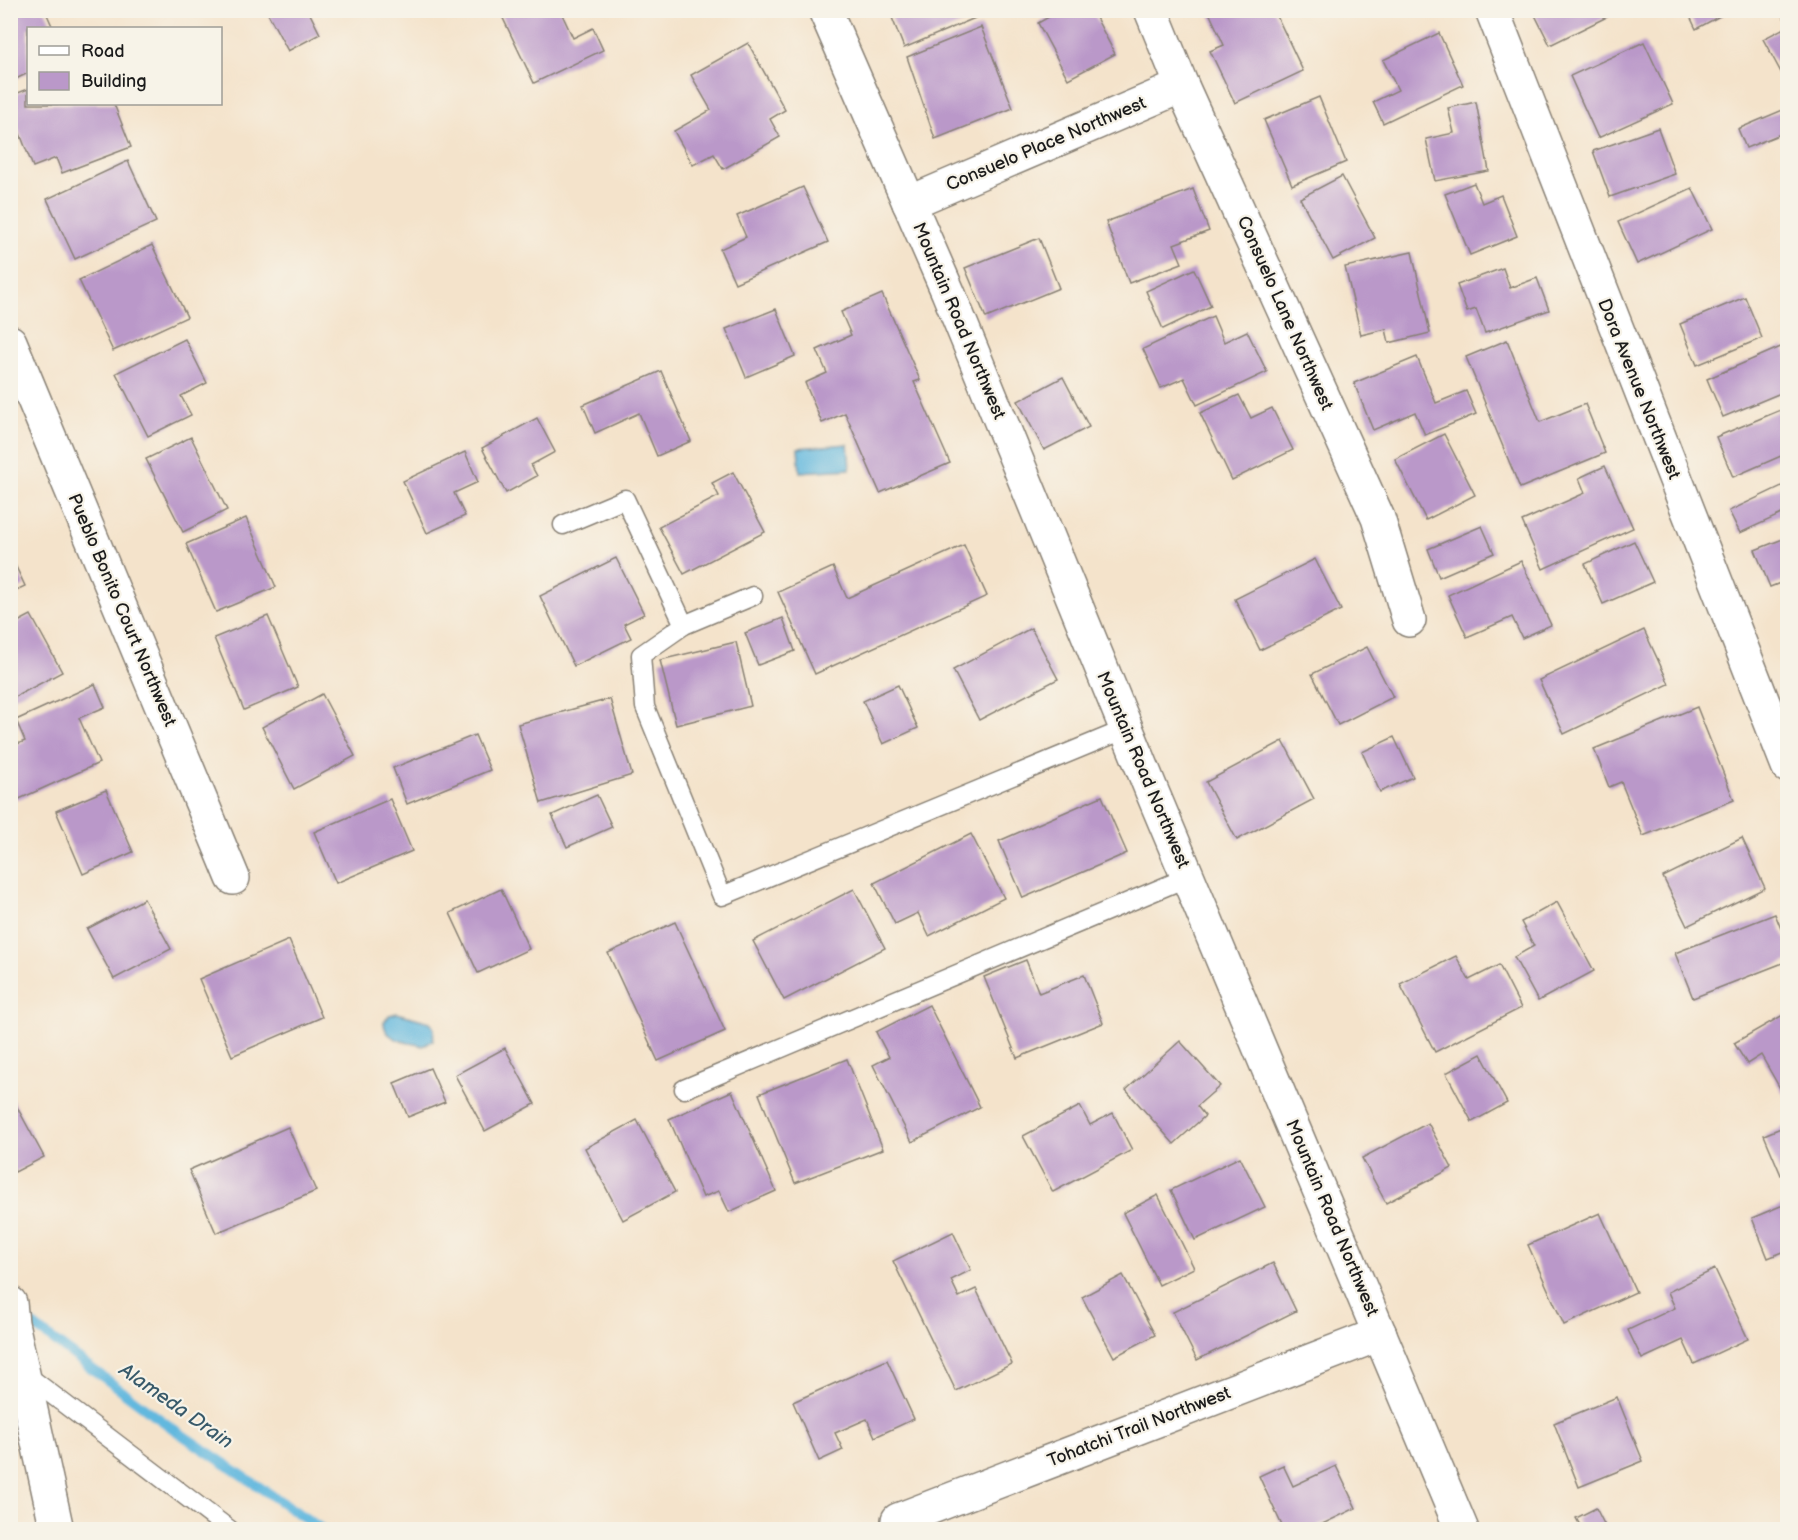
<svg xmlns="http://www.w3.org/2000/svg" width="1798" height="1540" viewBox="0 0 1798 1540" font-family="'Balsamiq Sans',sans-serif">
	<rect width="100%" height="100%" fill="#f7f3e8"/>
	<filter id="ink" filterUnits="userSpaceOnUse"><feTurbulence type="fractalNoise" baseFrequency=".0167" numOctaves="2"/><feDisplacementMap in="SourceGraphic" scale="12" xChannelSelector="R" yChannelSelector="G"/><feConvolveMatrix kernelMatrix="1 2 1 2 8 2 1 2 1" color-interpolation-filters="sRGB"/></filter>
	<filter id="wash" filterUnits="userSpaceOnUse"><feTurbulence type="fractalNoise" baseFrequency=".008" numOctaves="4" result="noise"/><feDisplacementMap in="SourceGraphic" scale="24" xChannelSelector="R" yChannelSelector="G"/><feGaussianBlur stdDeviation="1.35" result="paint"/><feColorMatrix in="noise" values="0 0 0 0 0 0 0 0 0 0 0 0 0 0 0 0 0 1.4 0 .05"/><feComposite in="paint" operator="in"/></filter>
	<g filter="url(#wash)">
		<rect width="100%" height="100%" fill="#f4e3cb"/>
		<!-- water -->
		<g fill="#62b8de" stroke="#3f6a7d" stroke-width="1.5">
			<polygon points="848,444 850,469 800,472 798,448"/>
			<path d="M397,1013L430,1022L434,1029L433,1040L423,1046C408,1042 384,1041 384,1022L390,1015Z"/>
		</g>
		<g fill="none" stroke-linecap="round" stroke-linejoin="round">
			<!-- stream -->
			<polyline stroke="#62b8de" stroke-width="10" points="18,1314 172,1428 323,1530"/>
		</g>
		<g id="blocks">
			<!-- building -->
			<g fill="#ba98c9">
				<polygon points="10,10 45,10 53,28 28,28 28,73 10,82"/>
				<polygon points="266,10 308,10 320,34 288,51"/>
				<polygon points="499,10 560,10 573,38 593,28 603,50 534,83"/>
				<polygon points="889,10 972,10 975,18 904,48"/>
				<polygon points="1061,10 1092,10 1115,54 1068,79 1038,23"/>
				<polygon points="1208,10 1274,10 1303,71 1235,103 1210,51 1224,45"/>
				<polygon points="1544,10 1621,10 1550,45 1535,15"/>
				<polygon points="1687,10 1731,10 1696,29"/>
				<polygon points="1780,10 1788,10 1788,16 1784,18"/>
				<polygon points="1788,26 1788,73 1783,76 1763,39"/>
				<polygon points="981,27 1013,108 935,139 907,57"/>
				<polygon points="1439,33 1463,85 1383,123 1373,102 1398,90 1383,60"/>
				<polygon points="1644,42 1673,104 1598,138 1570,76"/>
				<polygon points="748,43 785,110 770,119 780,137 723,169 714,154 693,165 674,131 711,110 691,75"/>
				<polygon points="28,89 28,104 114,104 131,147 62,173 56,158 33,167 10,108 10,96"/>
				<polygon points="1319,97 1346,162 1292,185 1264,120"/>
				<polygon points="1476,102 1489,171 1435,181 1426,139 1454,133 1448,108"/>
				<polygon points="1785,109 1788,131 1746,148 1738,129"/>
				<polygon points="1658,128 1675,174 1610,197 1593,151"/>
				<polygon points="128,161 156,222 75,259 47,199"/>
				<polygon points="1342,176 1375,238 1333,260 1300,198"/>
				<polygon points="1474,183 1482,203 1501,195 1517,236 1470,255 1445,194"/>
				<polygon points="803,187 828,242 735,283 720,249 746,237 737,216"/>
				<polygon points="1692,188 1712,229 1637,264 1618,222"/>
				<polygon points="1193,189 1209,231 1174,244 1182,263 1129,283 1106,222"/>
				<polygon points="1039,238 1059,288 986,318 965,268"/>
				<polygon points="152,245 187,317 113,351 79,280"/>
				<polygon points="1412,252 1430,333 1389,343 1386,329 1361,335 1345,267"/>
				<polygon points="1503,268 1510,288 1537,278 1549,310 1485,333 1476,309 1467,312 1457,285"/>
				<polygon points="1194,269 1211,306 1163,329 1146,291"/>
				<polygon points="882,294 920,380 914,382 950,463 880,493 845,413 822,423 805,383 827,373 817,350 851,335 841,312"/>
				<polygon points="1745,297 1762,338 1697,365 1680,324"/>
				<polygon points="776,309 795,356 746,377 726,329"/>
				<polygon points="1213,316 1224,342 1247,331 1267,372 1197,405 1184,378 1161,388 1143,349"/>
				<polygon points="185,339 207,383 181,396 191,415 148,436 116,373"/>
				<polygon points="1507,340 1540,422 1585,404 1605,453 1520,488 1466,357"/>
				<polygon points="1783,346 1788,356 1788,390 1723,417 1707,379"/>
				<polygon points="1417,357 1436,403 1466,391 1476,414 1425,435 1415,412 1373,430 1354,383"/>
				<polygon points="661,371 691,441 657,456 639,413 595,433 583,405"/>
				<polygon points="1063,377 1089,427 1044,450 1018,401"/>
				<polygon points="1239,395 1251,418 1272,408 1293,450 1232,480 1200,413"/>
				<polygon points="1788,407 1788,453 1733,477 1716,437"/>
				<polygon points="537,418 555,452 531,465 537,476 506,493 482,448"/>
				<polygon points="1444,434 1475,495 1426,520 1395,459"/>
				<polygon points="191,437 227,510 183,532 146,459"/>
				<polygon points="465,452 478,482 454,493 465,516 427,533 403,481"/>
				<polygon points="1605,466 1633,528 1543,569 1522,521 1585,493 1579,478"/>
				<polygon points="733,472 765,532 684,574 659,527 719,496 712,483"/>
				<polygon points="1788,483 1788,511 1740,533 1729,511"/>
				<polygon points="246,518 276,587 216,612 186,544"/>
				<polygon points="1482,526 1494,553 1439,577 1428,549"/>
				<polygon points="1788,537 1788,580 1770,587 1755,550"/>
				<polygon points="1634,541 1653,582 1603,604 1585,564"/>
				<polygon points="964,545 987,596 815,674 778,592 833,567 847,598"/>
				<polygon points="10,554 25,586 10,593"/>
				<polygon points="616,558 644,614 624,624 631,638 574,666 540,596"/>
				<polygon points="1315,559 1341,610 1260,650 1235,599"/>
				<polygon points="1521,561 1551,625 1522,638 1512,617 1467,637 1448,595"/>
				<polygon points="31,615 62,672 13,698 10,693 10,626"/>
				<polygon points="268,616 298,687 244,710 214,638"/>
				<polygon points="783,618 795,651 758,665 745,633"/>
				<polygon points="1031,628 1058,679 979,720 953,670"/>
				<polygon points="1644,630 1669,684 1564,734 1539,680"/>
				<polygon points="736,642 751,706 676,725 660,660"/>
				<polygon points="1367,647 1393,697 1338,725 1312,674"/>
				<polygon points="95,684 105,707 79,718 99,763 17,800 10,785 10,747 25,741 16,720"/>
				<polygon points="898,685 918,728 883,744 863,701"/>
				<polygon points="322,694 355,756 294,789 262,727"/>
				<polygon points="610,699 632,775 541,803 518,724"/>
				<polygon points="1697,707 1734,800 1643,836 1621,782 1609,787 1594,749"/>
				<polygon points="475,735 490,770 407,804 393,768"/>
				<polygon points="1394,737 1413,777 1380,792 1362,752"/>
				<polygon points="1283,741 1314,799 1237,840 1206,782"/>
				<polygon points="106,790 133,852 83,874 56,811"/>
				<polygon points="597,795 612,827 567,847 552,815"/>
				<polygon points="1102,796 1127,853 1023,898 999,841"/>
				<polygon points="390,799 412,851 336,883 314,832"/>
				<polygon points="971,834 1004,898 929,936 918,913 895,924 874,883"/>
				<polygon points="1742,838 1765,888 1687,926 1663,877"/>
				<polygon points="501,889 529,949 478,973 450,913"/>
				<polygon points="854,889 885,948 784,1000 753,941"/>
				<polygon points="144,899 171,949 114,979 87,929"/>
				<polygon points="1557,902 1594,971 1538,1001 1514,957 1534,946 1521,922"/>
				<polygon points="1775,914 1788,946 1788,961 1693,998 1675,953"/>
				<polygon points="675,922 725,1031 658,1061 608,953"/>
				<polygon points="289,940 322,1017 232,1056 199,979"/>
				<polygon points="1456,956 1469,980 1499,965 1521,1008 1435,1052 1400,984"/>
				<polygon points="1026,960 1039,993 1084,975 1103,1023 1017,1058 984,977"/>
				<polygon points="929,1005 980,1107 912,1142 873,1065 889,1057 876,1032"/>
				<polygon points="1783,1015 1788,1023 1788,1095 1785,1097 1761,1055 1747,1064 1734,1043"/>
				<polygon points="1180,1041 1220,1086 1197,1106 1205,1116 1174,1144 1126,1090"/>
				<polygon points="505,1048 535,1104 485,1131 455,1075"/>
				<polygon points="1481,1054 1507,1103 1472,1122 1446,1073"/>
				<polygon points="847,1059 883,1149 795,1183 759,1094"/>
				<polygon points="430,1068 445,1102 408,1117 394,1083"/>
				<polygon points="732,1091 776,1191 729,1212 719,1191 703,1197 669,1119"/>
				<polygon points="10,1094 44,1157 15,1172 10,1163"/>
				<polygon points="1080,1106 1090,1125 1113,1113 1132,1150 1053,1192 1023,1136"/>
				<polygon points="637,1120 675,1192 623,1220 585,1148"/>
				<polygon points="1428,1123 1452,1168 1386,1203 1362,1158"/>
				<polygon points="1788,1125 1788,1172 1781,1175 1764,1135"/>
				<polygon points="288,1127 316,1191 216,1233 189,1170"/>
				<polygon points="1240,1157 1265,1207 1195,1240 1171,1190"/>
				<polygon points="1158,1195 1194,1268 1159,1285 1123,1213"/>
				<polygon points="1788,1203 1788,1250 1768,1258 1752,1218"/>
				<polygon points="1600,1213 1636,1292 1564,1325 1528,1245"/>
				<polygon points="953,1232 971,1270 951,1280 959,1297 976,1289 1012,1364 956,1391 893,1261"/>
				<polygon points="1273,1263 1296,1311 1197,1360 1173,1312"/>
				<polygon points="1715,1269 1748,1339 1694,1364 1683,1340 1642,1359 1628,1330 1675,1308 1668,1292"/>
				<polygon points="1123,1275 1155,1335 1114,1357 1082,1297"/>
				<polygon points="887,1360 914,1419 875,1437 867,1419 835,1433 843,1450 819,1461 793,1402"/>
				<polygon points="1617,1397 1643,1461 1579,1487 1554,1423"/>
				<polygon points="1283,1465 1293,1486 1336,1466 1356,1508 1310,1530 1284,1530 1259,1476"/>
				<polygon points="1596,1508 1607,1530 1576,1530 1581,1527 1576,1518"/>
			</g>
		</g>
	</g>
	<g filter="url(#ink)">
		<use href="#blocks" fill-opacity="0" stroke="#888074" stroke-width="1.5"/>
		<g fill="none" stroke-linecap="round" stroke-linejoin="round">
			<!-- service casing -->
			<g stroke="#888074" stroke-width="21">
				<g id="service">
					<polyline points="563,525 625,499 684,625"/>
					<polyline points="753,596 684,625 641,655 645,707 722,896 1126,729"/>
					<polyline points="684,1089 1188,877"/>
					<polyline points="25,1374 230,1530"/>
				</g>
			</g>
			<!-- minor casing -->
			<g stroke="#888074" stroke-width="36">
				<g id="minor">
					<polyline points="1151,10 1182,86 1378,518 1409,620"/>
					<polyline points="1492,10 1788,766"/>
					<polyline points="909,203 1182,86"/>
					<polyline points="10,342 233,878"/>
					<polyline points="10,1303 12,1323 57,1530"/>
					<polyline points="898,1520 1380,1334"/>
				</g>
			</g>
			<!-- tertiary casing -->
			<g stroke="#888074" stroke-width="36">
				<polyline id="tertiary" points="825,10 948,292 1153,794 1462,1530"/>
			</g>
			<!-- service -->
			<use href="#service" stroke="#fff" stroke-width="18"/>
			<!-- minor -->
			<use href="#minor" stroke="#fff" stroke-width="33"/>
			<!-- tertiary -->
			<use href="#tertiary" stroke="#fff" stroke-width="33"/>
		</g>
	</g>
	<g text-anchor="middle" dominant-baseline="central" stroke-width="4.5" stroke-linejoin="round" paint-order="stroke">
		<!-- street labels -->
		<g font-size="18" fill="#1c1c1c" stroke="#f7f3e8">
			<text transform="translate(1046 144) rotate(-23)">Consuelo Place Northwest</text>
			<text transform="translate(1285 313) rotate(66)">Consuelo Lane Northwest</text>
			<text transform="translate(959 321) rotate(67)">Mountain Road Northwest</text>
			<text transform="translate(1639 389) rotate(68)">Dora Avenue Northwest</text>
			<text transform="translate(122 610) rotate(67)">Pueblo Bonito Court Northwest</text>
			<text transform="translate(1143 770) rotate(67)">Mountain Road Northwest</text>
			<text transform="translate(1332 1218) rotate(67)">Mountain Road Northwest</text>
			<text transform="translate(1139 1427) rotate(-21)">Tohatchi Trail Northwest</text>
		</g>
		<!-- water labels -->
		<g font-size="20" font-style="italic" fill="#385a6a" stroke="#f7f3e8">
			<text transform="translate(176 1406) rotate(35)">Alameda Drain</text>
		</g>
	</g>
	<!-- margin -->
	<rect width="1798" height="1540" fill="none" stroke="#f7f3e8" stroke-width="36"/>
	<!-- legend -->
	<rect x="27" y="27" width="195" height="78" fill="#f7f3e8" stroke="#9f9d96" stroke-width="1.5"/>
	<rect x="39" y="46" width="30" height="9" fill="#ffffff" stroke="#9f9d96" stroke-width="1.5"/>
	<text x="81" y="57" font-size="18" fill="#1c1c1c">Road</text>
	<rect x="39" y="72" width="30" height="18" fill="#ba98c9" stroke="#9f9d96" stroke-width="1.5"/>
	<text x="81" y="87" font-size="18" fill="#1c1c1c">Building</text>
</svg>
